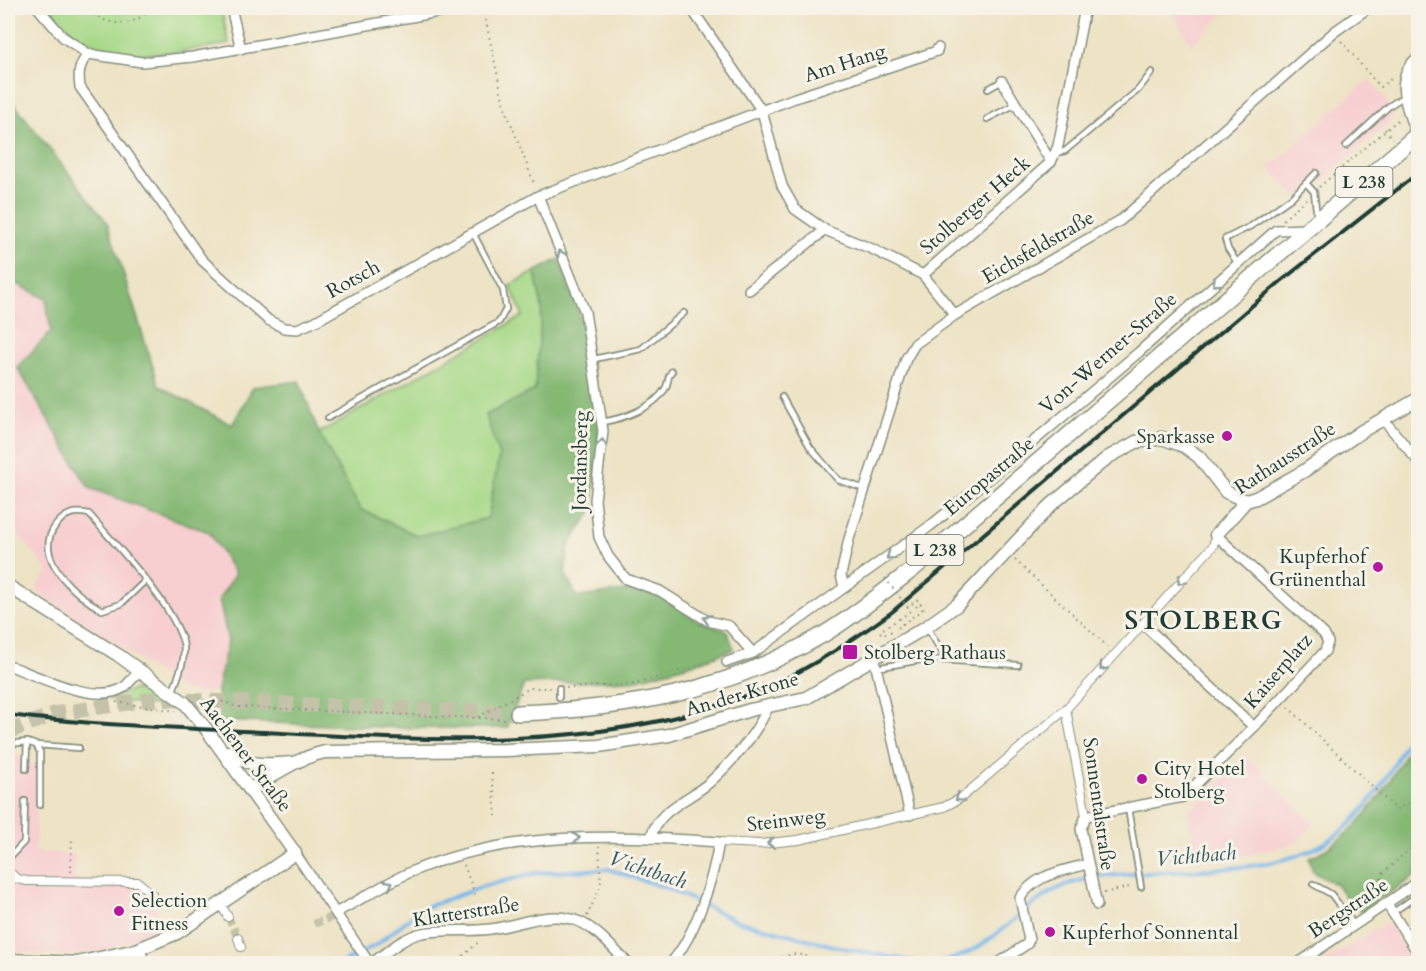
<svg xmlns="http://www.w3.org/2000/svg" width="1426" height="971" viewBox="0 0 1426 971" font-family="Cardo,serif">
	<rect width="100%" height="100%" fill="#f7f3e8"/>
	<filter id="ink" filterUnits="userSpaceOnUse"><feTurbulence type="fractalNoise" baseFrequency=".0167" numOctaves="2"/><feDisplacementMap in="SourceGraphic" scale="12" xChannelSelector="R" yChannelSelector="G"/><feConvolveMatrix kernelMatrix="1 2 1 2 8 2 1 2 1" color-interpolation-filters="sRGB"/></filter>
	<filter id="wash" filterUnits="userSpaceOnUse"><feTurbulence type="fractalNoise" baseFrequency=".008" numOctaves="4" result="noise"/><feDisplacementMap in="SourceGraphic" scale="24" xChannelSelector="R" yChannelSelector="G"/><feGaussianBlur stdDeviation="1.35" result="paint"/><feColorMatrix in="noise" values="0 0 0 0 0 0 0 0 0 0 0 0 0 0 0 0 0 1.4 0 .05"/><feComposite in="paint" operator="in"/></filter>
	<g filter="url(#wash)">
		<rect width="100%" height="100%" fill="#ede3c5"/>
		<!-- built -->
		<g fill="#f7cfd0">
			<polygon points="1171,8 1229,8 1191,45"/>
			<polygon points="1369,79 1386,99 1393,118 1301,201 1269,168"/>
			<polygon points="8,279 46,299 89,488 209,532 235,575 220,599 228,641 217,690 202,693 185,691 35,590 48,571 8,521 8,494 14,489 8,483"/>
			<polygon points="1244,755 1314,823 1296,843 1253,854 1198,859 1187,809 1195,807"/>
			<polygon points="19,756 37,766 35,852 75,854 75,880 141,880 167,926 103,951 70,956 8,952 8,758"/>
			<polygon points="1388,922 1414,963 1321,963"/>
		</g>
		<!-- green -->
		<g fill="#a6d886" stroke="#628a5d" stroke-width="1.5">
			<path d="M48,8H221L229,44C159,55 98,70 48,8Z"/>
			<polygon points="535,272 542,308 535,390 486,415 499,456 488,518 418,536 360,509 319,433 523,316 510,285"/>
			<polygon points="135,689 158,697 177,709 107,699"/>
		</g>
		<!-- forest -->
		<g fill="#84b873" stroke="#527a54" stroke-width="1.5">
			<polygon points="8,96 107,222 159,386 232,425 253,387 299,381 319,433 360,509 418,536 488,518 499,456 486,415 535,390 542,308 535,272 559,259 579,313 591,360 599,431 592,511 569,545 565,573 577,597 633,590 658,596 676,604 696,620 727,631 734,649 693,664 634,680 524,684 507,728 410,728 220,721 217,690 228,641 219,599 235,574 209,532 89,488 17,367 51,332 46,299 8,279"/>
			<path d="M1418,729V874L1361,912L1352,906L1337,885L1313,872L1309,858C1362,835 1394,778 1418,729Z"/>
		</g>
		<g fill="none" stroke-linecap="round" stroke-linejoin="round">
			<!-- stream -->
			<g stroke="#76b6ea" stroke-width="4">
				<polyline points="340,964 376,945 421,909 484,886 537,873 608,869 667,888 737,921 834,946 925,964"/>
				<path d="M931,964C995,956 1023,896 1075,882C1104,874 1136,874 1166,872C1213,868 1265,870 1309,851C1363,829 1395,767 1418,717"/>
			</g>
		</g>
	</g>
	<g filter="url(#ink)">
		<g fill="none" stroke-linecap="round" stroke-linejoin="round">
			<!-- pedestrian-tunnel -->
			<g stroke="#c4c2a8" stroke-width="8" stroke-dasharray="8 4" stroke-linecap="butt">
				<polyline points="228,917 238,938"/>
				<polyline points="314,924 332,917"/>
			</g>
			<!-- primary-tunnel -->
			<polyline stroke="#c4c2a8" stroke-width="15" stroke-dasharray="15 8" stroke-linecap="butt" points="8,732 54,714 154,699 518,713"/>
			<!-- service casing -->
			<g stroke="#86907c" stroke-width="8">
				<g id="service">
					<polyline points="988,89 1002,81"/>
					<polyline points="987,119 1016,104"/>
					<polyline points="1346,146 1389,106 1403,97"/>
					<polyline points="1055,153 1065,151 1138,90 1152,72"/>
					<polyline points="1306,183 1314,192 1317,217"/>
					<polyline points="1238,264 1228,249 1225,239 1251,226 1291,198 1316,173"/>
					<polyline points="594,359 641,349 684,313"/>
					<polyline points="782,397 810,447 838,480 865,489"/>
					<polyline points="328,418 499,322 506,309 503,290 473,233"/>
					<path d="M602,422C622,419 654,408 665,389C669,383 667,376 672,371"/>
					<path d="M145,581L121,604L102,610C76,596 31,557 56,525C66,513 74,511 89,514C117,547 171,601 183,642C187,658 178,676 173,691"/>
					<polyline points="928,629 946,659"/>
					<polyline points="876,668 926,659 1018,665"/>
					<polyline points="559,688 559,697"/>
					<polyline points="8,744 27,742 36,745 40,752 40,805"/>
					<polyline points="36,745 79,748"/>
					<polyline points="26,769 27,742"/>
					<polyline points="1128,808 1141,887"/>
					<polyline points="8,859 24,842 25,801"/>
					<polyline points="1313,884 1331,894 1353,923"/>
					<polyline points="1392,913 1418,895"/>
				</g>
			</g>
			<!-- pedestrian casing -->
			<g stroke="#86907c" stroke-width="10">
				<g id="pedestrian">
					<polyline points="1066,709 1086,816"/>
					<polyline points="719,842 760,844 798,840 944,807 961,798 1066,709 1213,546 1216,535"/>
					<polyline points="8,871 17,879 27,881 138,882 152,894"/>
					<polyline points="220,903 228,917"/>
					<polyline points="238,938 241,947"/>
				</g>
			</g>
			<!-- minor casing -->
			<g stroke="#86907c" stroke-width="12">
				<g id="minor">
					<polyline points="38,8 63,37 88,54 142,62 193,57 460,8"/>
					<polyline points="231,8 241,49"/>
					<polyline points="691,8 762,111 782,186 795,209 825,230 872,249 923,275 955,315"/>
					<path d="M88,54C79,65 78,73 80,87L202,260L268,320L284,328L297,329L314,322L538,196L795,98L937,51L938,48"/>
					<polyline points="1002,81 1051,162"/>
					<polyline points="538,196 585,312 603,431 595,500 599,537 608,556 626,579 660,591 708,621 729,626 753,653"/>
					<polyline points="923,275 1051,162 1058,146 1085,8"/>
					<polyline points="749,290 825,230"/>
					<polyline points="1383,419 1418,461"/>
					<polyline points="844,587 841,575 849,539 906,359 915,344 955,315 1121,220 1334,32 1368,8"/>
					<polyline points="1143,624 1254,727 1325,651 1328,642 1324,634 1216,535"/>
					<polyline points="874,658 910,815"/>
					<polyline points="727,662 753,653 930,526 995,474 1139,352 1276,230 1308,229"/>
					<path d="M8,665C37,676 95,705 123,688C129,684 134,676 139,671"/>
					<path d="M651,838C656,810 691,799 710,782C733,761 757,733 769,705"/>
					<polyline points="295,853 370,964"/>
					<polyline points="1387,904 1418,953"/>
					<polyline points="1097,905 1081,829 1086,816 1183,797 1254,727"/>
					<path d="M337,912C362,899 387,882 413,871C509,831 618,834 719,842C713,879 696,935 670,964"/>
					<polyline points="140,949 145,964"/>
					<path d="M371,964C386,953 403,937 422,933C444,929 468,932 491,929C521,925 549,909 580,922C598,930 615,951 629,964"/>
					<path d="M997,964L1027,944L1029,940L1020,898C1036,874 1060,872 1087,864"/>
					<polyline points="1297,964 1418,882"/>
				</g>
			</g>
			<!-- tertiary casing -->
			<g stroke="#86907c" stroke-width="15">
				<g id="tertiary">
					<path d="M1418,59C1393,80 1410,110 1418,137"/>
					<polyline points="1216,535 1246,501 1256,498 1304,471 1362,431 1418,399"/>
					<polyline points="8,586 118,655 185,703 207,730 295,853 177,933 136,950 77,963 8,960"/>
					<path d="M228,752C248,767 267,765 291,763"/>
					<path d="M251,789C275,774 297,758 325,752L506,750L599,746L669,735L750,710L806,698L926,627L957,605L1051,505L1107,458L1136,442L1162,438L1184,446L1199,457L1226,492L1246,501"/>
				</g>
			</g>
			<!-- primary casing -->
			<g stroke="#86907c" stroke-width="18">
				<path id="primary" d="M518,713C630,709 726,692 824,634C856,615 884,591 913,569L1418,134"/>
			</g>
			<!-- path -->
			<g stroke="#86907c" stroke-width="2" stroke-dasharray="1.5 4.5" stroke-linecap="butt">
				<path d="M83,8C106,25 131,31 151,8"/>
				<polyline points="483,8 504,105 535,186"/>
				<polyline points="1341,41 1380,87 1391,79 1395,79"/>
				<polyline points="1385,129 1392,139"/>
				<polyline points="1319,187 1399,119"/>
				<polyline points="1283,220 1306,199"/>
				<polyline points="1015,560 1109,648"/>
				<polyline points="912,604 917,600 920,603"/>
				<polyline points="916,607 920,603 924,609"/>
				<polyline points="910,611 900,619 903,624 924,608"/>
				<polyline points="883,629 899,619 903,624 895,630"/>
				<polyline points="880,632 883,635 895,630"/>
				<polyline points="566,688 634,684 718,660"/>
				<polyline points="789,688 789,685 794,682"/>
				<polyline points="198,700 218,700 238,707 476,718 530,688 551,688"/>
				<polyline points="116,702 176,711"/>
				<polyline points="1288,707 1397,810 1418,796"/>
				<polyline points="479,718 506,719"/>
				<polyline points="492,773 496,816"/>
				<polyline points="464,865 476,897"/>
				<polyline points="71,872 72,836"/>
				<polyline points="1104,893 1133,886"/>
				<polyline points="1379,897 1382,874 1418,842"/>
				<polyline points="1418,910 1414,913 1418,919"/>
				<polyline points="587,916 601,885 599,846"/>
				<polyline points="689,958 720,964"/>
				<polyline points="454,964 481,940"/>
				<path d="M772,964C789,949 806,954 824,964"/>
			</g>
			<!-- service -->
			<use href="#service" stroke="#fff" stroke-width="4.5"/>
			<!-- pedestrian -->
			<use href="#pedestrian" stroke="#fff" stroke-width="8"/>
			<!-- minor -->
			<use href="#minor" stroke="#fff" stroke-width="9"/>
			<!-- tertiary -->
			<use href="#tertiary" stroke="#fff" stroke-width="12"/>
			<!-- primary -->
			<use href="#primary" stroke="#fff" stroke-width="15"/>
			<!-- rail -->
			<path stroke="#1f3d34" stroke-width="4" d="M8,715C92,725 178,728 264,732C416,740 586,752 732,701C791,681 842,648 892,612L1280,282L1418,173"/>
			<!-- path-bridge -->
			<polyline stroke="#86907c" stroke-width="2" stroke-dasharray="1.5 4.5" stroke-linecap="butt" points="885,578 909,609"/>
		</g>
		<!-- one-way arrows -->
		<defs><path id="oneway-chevron" d="M-2-3.5L2.5 0L-2 3.5" fill="none" stroke-width="1.6" stroke-linecap="round" stroke-linejoin="round" transform="scale(1.5)"/></defs>
		<g stroke="#8f9e9a">
			<use href="#oneway-chevron" transform="translate(561 254) rotate(-112)"/>
			<use href="#oneway-chevron" transform="translate(1216 283) rotate(138)"/>
			<use href="#oneway-chevron" transform="translate(602 443) rotate(-84)"/>
			<use href="#oneway-chevron" transform="translate(890 556) rotate(144)"/>
			<use href="#oneway-chevron" transform="translate(1181 581) rotate(132)"/>
			<use href="#oneway-chevron" transform="translate(707 619) rotate(-159)"/>
			<use href="#oneway-chevron" transform="translate(1103 667) rotate(132)"/>
			<use href="#oneway-chevron" transform="translate(959 798) rotate(145)"/>
			<use href="#oneway-chevron" transform="translate(576 838) rotate(-3)"/>
			<use href="#oneway-chevron" transform="translate(771 843) rotate(174)"/>
			<use href="#oneway-chevron" transform="translate(389 884) rotate(-29)"/>
		</g>
	</g>
	<!-- markers -->
	<g fill="#b5179e" stroke="#f7f3e8" stroke-width="2">
		<circle cx="1227" cy="436" r="6"/>
		<circle cx="1378" cy="567" r="6"/>
		<rect x="842" y="644" width="16" height="16" rx="3"/>
		<circle cx="1142" cy="779" r="6"/>
		<circle cx="119" cy="911" r="6"/>
		<circle cx="1050" cy="932" r="6"/>
	</g>
	<g text-anchor="middle" dominant-baseline="central" stroke-width="6" stroke-linejoin="round" paint-order="stroke">
		<!-- shield labels -->
		<g fill="#f7f3e8" stroke="#60746a" stroke-width="1.5">
			<rect x="1335.5" y="167" width="57" height="30" rx="4.5"/>
			<rect x="906.5" y="535" width="57" height="30" rx="4.5"/>
		</g>
		<g font-size="18" font-weight="bold" fill="#1f3d34">
			<text x="1364" y="182">L 238</text>
			<text x="935" y="550">L 238</text>
		</g>
		<!-- street labels -->
		<g font-size="20" fill="#1f3d34" stroke="#f7f3e8">
			<text transform="translate(845 63) rotate(-18)">Am Hang</text>
			<text transform="translate(975 205) rotate(-41)">Stolberger Heck</text>
			<text transform="translate(1038 247) rotate(-30)">Eichsfeldstraße</text>
			<text transform="translate(353 279) rotate(-29)">Rotsch</text>
			<text transform="translate(1108 353) rotate(-41)">Von-Werner-Straße</text>
			<text transform="translate(1285 458) rotate(-33)">Rathausstraße</text>
			<text transform="translate(580 461) rotate(-89)">Jordansberg</text>
			<text transform="translate(989 476) rotate(-40)">Europastraße</text>
			<text transform="translate(1278 671) rotate(-49)">Kaiserplatz</text>
			<text transform="translate(742 694) rotate(-16)">An der Krone</text>
			<text transform="translate(246 754) rotate(53)">Aachener Straße</text>
			<text transform="translate(1099 804) rotate(82)">Sonnentalstraße</text>
			<text transform="translate(786 820) rotate(-7)">Steinweg</text>
			<text transform="translate(1348 908) rotate(-34)">Bergstraße</text>
			<text transform="translate(466 912) rotate(-9)">Klatterstraße</text>
		</g>
		<!-- poi labels -->
		<g font-size="20" fill="#1f3d34" stroke="#f7f3e8" text-anchor="start">
			<text x="1215" y="436" text-anchor="end">Sparkasse</text>
			<text x="1366" y="556" text-anchor="end">Kupferhof<tspan x="1366" dy="23">Grünenthal</tspan></text>
			<text x="864" y="652">Stolberg Rathaus</text>
			<text x="1154" y="768">City Hotel<tspan x="1154" dy="23">Stolberg</tspan></text>
			<text x="131" y="900">Selection<tspan x="131" dy="23">Fitness</tspan></text>
			<text x="1062" y="932">Kupferhof Sonnental</text>
		</g>
		<!-- water labels -->
		<g font-size="21" font-style="italic" fill="#355b62" stroke="#f7f3e8">
			<text transform="translate(1196 856) rotate(-5)">Vichtbach</text>
			<text transform="translate(648 870) rotate(18)">Vichtbach</text>
		</g>
		<!-- district labels -->
		<g font-size="26" font-weight="bold" letter-spacing="1.5" fill="#1f3d34" stroke="#f7f3e8">
			<text x="1204" y="620">STOLBERG</text>
		</g>
	</g>
	<!-- margin -->
	<rect width="1426" height="971" fill="none" stroke="#f7f3e8" stroke-width="30"/>
</svg>
